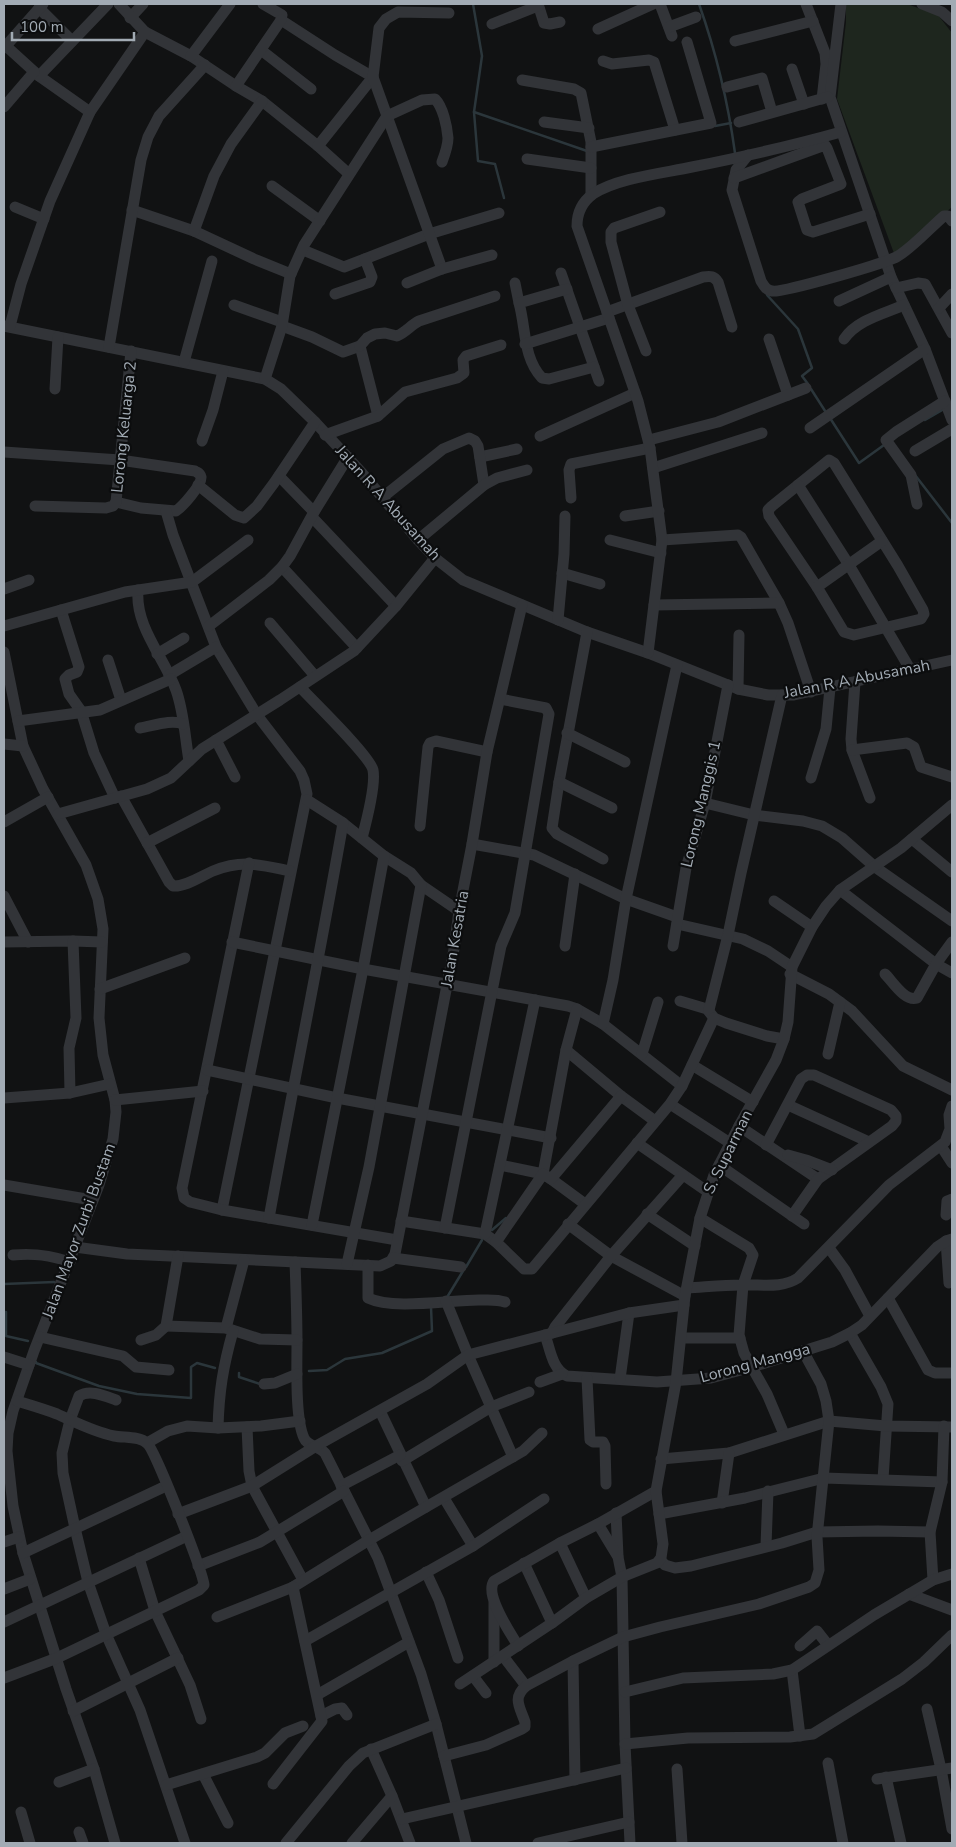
<svg xmlns="http://www.w3.org/2000/svg" width="956" height="1847" viewBox="0 0 956 1847" font-family="'Nunito Sans',sans-serif">
	<rect width="100%" height="100%" fill="#111213"/>
	<!-- green -->
	<polygon fill="#1e261e" points="846,4 907,4 938,15 952,33 952,207 895,256 837,99 846,22"/>
	<g fill="none" stroke-linecap="round" stroke-linejoin="round">
		<!-- stream -->
		<g stroke="#2b363b" stroke-width="2.5">
			<polyline points="473,4 482,56 474,112 478,161 495,164 504,198"/>
			<path d="M699,4C716,52 728,102 735,153"/>
			<polyline points="474,112 587,151"/>
			<polyline points="715,126 731,123"/>
			<polyline points="767,295 798,329 812,368 802,376 808,384"/>
			<polyline points="811,389 827,414"/>
			<polyline points="830,418 859,463 884,445"/>
			<polyline points="925,420 944,409"/>
			<polyline points="915,475 952,523"/>
			<polyline points="492,1230 506,1218"/>
			<polyline points="466,1267 482,1240"/>
			<polyline points="4,1284 54,1282"/>
			<polyline points="446,1299 463,1271"/>
			<polyline points="4,1312 6,1312 6,1336 28,1341"/>
			<polyline points="36,1362 36,1363 99,1386 137,1394 191,1398 191,1367 197,1363 215,1368"/>
			<polyline points="309,1371 327,1370 345,1359 382,1353 432,1331 431,1307"/>
			<polyline points="239,1373 239,1377 260,1384"/>
		</g>
		<!-- minor -->
		<g stroke="#323438" stroke-width="11">
			<polyline points="263,4 282,15 281,20 335,55 373,77"/>
			<polyline points="538,4 544,23 550,24 560,22"/>
			<polyline points="660,4 672,36"/>
			<polyline points="806,4 825,53 826,64 822,99"/>
			<polyline points="841,4 830,97 891,277 925,349 952,420"/>
			<polyline points="922,4 942,12 952,21"/>
			<polyline points="39,8 72,41"/>
			<polyline points="130,18 143,4"/>
			<polyline points="492,24 538,6"/>
			<polyline points="669,27 696,17"/>
			<polyline points="598,29 653,4"/>
			<polyline points="145,32 191,56 236,86 262,101 318,146 349,174"/>
			<polyline points="735,41 813,21"/>
			<polyline points="6,46 39,76 90,112"/>
			<polyline points="4,48 43,4"/>
			<polyline points="261,50 311,89"/>
			<polyline points="191,56 230,4"/>
			<polyline points="603,61 612,64 649,60 654,62 675,130"/>
			<polyline points="792,69 804,104"/>
			<polyline points="39,76 108,4"/>
			<polyline points="522,80 574,89 581,93 591,142 591,195"/>
			<polyline points="236,86 281,20"/>
			<polyline points="727,87 762,78 772,112"/>
			<polyline points="4,107 34,72"/>
			<polyline points="544,122 589,128"/>
			<polyline points="739,122 828,97"/>
			<polyline points="318,146 373,77"/>
			<polyline points="591,147 711,123 687,42"/>
			<path d="M748,155L736,170L732,190L761,281C764,286 766,290 772,291C782,293 887,263 898,256C912,248 931,227 944,216H948L952,221"/>
			<polyline points="527,159 591,168"/>
			<polyline points="734,178 825,145 827,148 841,184 802,199 798,202 807,230 813,232 870,214"/>
			<polyline points="272,186 320,221"/>
			<polyline points="15,207 44,219"/>
			<polyline points="132,210 194,231 254,259 291,274"/>
			<polyline points="194,231 214,176 231,144 262,101"/>
			<polyline points="303,250 344,267 429,234 499,213"/>
			<polyline points="442,269 373,77 379,28 386,19 398,12 449,13"/>
			<polyline points="561,273 599,381"/>
			<polyline points="407,283 442,269 492,255"/>
			<polyline points="515,283 519,303"/>
			<polyline points="896,288 918,283 925,284 952,333"/>
			<path d="M567,289L519,303C526,328 523,358 542,378L549,379L594,367"/>
			<polyline points="335,294 370,282 372,277 365,259"/>
			<polyline points="839,301 891,277"/>
			<polyline points="234,305 282,322"/>
			<polyline points="939,308 952,294"/>
			<path d="M607,312L703,277C711,276 714,276 718,282L732,327"/>
			<polyline points="4,326 265,379 281,389 315,422 362,473 418,540 435,558 463,580 587,632 648,653 738,689 768,695 794,695 952,660"/>
			<polyline points="10,326 21,284 50,201 90,112 145,32 119,4"/>
			<polyline points="282,326 312,337 343,352 360,346 378,416"/>
			<polyline points="769,339 788,395"/>
			<path d="M844,339C857,320 883,314 904,305"/>
			<polyline points="525,344 609,318"/>
			<path d="M360,346L367,338L375,334L385,333L397,336C406,332 411,325 419,321L495,296"/>
			<polyline points="109,347 141,160 148,137 159,116 205,65"/>
			<polyline points="646,351 628,305 611,242 611,232 614,228 660,212"/>
			<polyline points="184,362 212,261"/>
			<path d="M265,379L282,326L290,276L304,245L387,116L422,100L435,99C443,107 447,126 448,138C448,146 445,154 442,162"/>
			<polyline points="55,389 58,337"/>
			<polyline points="810,428 925,349"/>
			<polyline points="325,435 378,416 405,392 457,378 464,373 463,360 466,356 501,345"/>
			<polyline points="540,436 635,393"/>
			<polyline points="649,440 718,422 806,388"/>
			<polyline points="202,441 213,410 223,371"/>
			<polyline points="915,451 952,429"/>
			<path d="M4,452L120,460L195,471C198,473 200,473 201,477C202,485 182,507 176,511L141,508L116,502"/>
			<polyline points="480,457 517,449"/>
			<polygon points="829,460 834,463 898,566 923,610 924,614 921,619 854,635 844,632 817,587 769,516 768,510 772,506"/>
			<polyline points="653,468 762,433"/>
			<polyline points="279,476 314,512"/>
			<polyline points="198,485 235,515 244,518 257,506 274,483 315,422"/>
			<polyline points="798,485 849,565 910,669"/>
			<polyline points="383,497 443,449 469,438 475,441 478,446 484,485"/>
			<polyline points="571,498 569,470 571,464 650,448"/>
			<polyline points="116,502 131,351"/>
			<polyline points="917,504 911,475 886,440 896,432 945,401"/>
			<polyline points="35,506 106,508 113,506 116,502"/>
			<polyline points="166,511 173,535 216,647 257,715 300,771 304,780 307,794 222,1210"/>
			<polyline points="625,516 659,511"/>
			<polyline points="312,517 396,606"/>
			<polyline points="418,540 484,485 497,478 527,470"/>
			<polyline points="610,540 661,553"/>
			<polyline points="662,540 738,535 741,537 779,603 788,623 811,692"/>
			<polyline points="282,567 357,648"/>
			<polyline points="562,573 600,584"/>
			<polyline points="817,587 882,541"/>
			<polyline points="4,589 29,580"/>
			<path d="M138,590C135,627 164,657 176,690C184,712 185,738 189,761"/>
			<polyline points="654,605 779,603"/>
			<polyline points="61,610 79,667 77,672 69,675 65,679 69,694 81,711 94,753 115,798"/>
			<polyline points="558,620 564,554 565,516"/>
			<polyline points="270,623 315,676"/>
			<polyline points="4,626 125,592 192,582 248,540"/>
			<polyline points="209,626 269,580 282,567 290,556 314,512 348,457"/>
			<polyline points="587,632 559,782 552,828 557,834 603,859"/>
			<polyline points="4,652 23,746 43,789 86,865 98,899 103,929 99,1018 103,1055 115,1100 116,1112 113,1139 99,1185 34,1351 13,1411 8,1433 7,1451 13,1506 23,1553 66,1689 94,1769 115,1843"/>
			<path d="M648,653L662,540L650,448L638,401L577,226C577,213 582,202 593,194C617,178 664,173 692,167C742,157 791,146 841,132"/>
			<polyline points="157,654 184,638"/>
			<polyline points="108,660 121,700"/>
			<polyline points="169,675 216,647"/>
			<polyline points="855,682 851,739 852,750 870,798"/>
			<path d="M300,687C313,701 370,756 373,770C376,785 366,823 362,838"/>
			<polyline points="738,689 739,635"/>
			<polyline points="18,721 100,710 171,679"/>
			<path d="M140,728C153,726 171,719 183,724"/>
			<polyline points="567,733 625,762"/>
			<polyline points="216,740 235,777"/>
			<polyline points="4,744 23,746"/>
			<polyline points="852,750 907,743 914,747 921,767 952,777"/>
			<polyline points="811,778 826,729 830,688"/>
			<polyline points="559,782 612,808"/>
			<path d="M121,796L169,882L173,886C186,887 201,876 213,871C243,859 260,865 290,871"/>
			<polyline points="307,800 343,823 384,856 411,873 421,885 459,911"/>
			<polyline points="705,803 754,815 803,821 822,826 842,838 875,867 952,921"/>
			<polyline points="58,814 147,789 171,778 202,749 280,700 354,651 396,606 435,558"/>
			<polyline points="4,822 48,797"/>
			<polyline points="420,826 428,747 430,743 436,741 487,752"/>
			<polyline points="912,839 952,872"/>
			<polyline points="147,843 215,808"/>
			<polyline points="472,844 534,855 626,899 677,917"/>
			<polyline points="249,863 182,1188 184,1198 190,1202 222,1210 397,1240"/>
			<polyline points="840,890 936,964 952,973"/>
			<polyline points="4,896 28,942"/>
			<polyline points="774,901 812,927"/>
			<polyline points="677,924 743,939 768,951 792,967"/>
			<polyline points="4,942 73,941 102,942"/>
			<polyline points="232,942 363,969 568,1006 577,1009 603,1024 682,1086"/>
			<polyline points="565,946 575,874"/>
			<polyline points="673,946 686,868 705,803 728,685"/>
			<polyline points="790,974 829,994 852,1011 903,1066 952,1090"/>
			<path d="M885,974C893,982 905,1002 917,998L936,964L952,942"/>
			<polyline points="100,989 185,958"/>
			<polyline points="680,1001 707,1009 714,1018 726,1023 767,1036 784,1039"/>
			<polyline points="709,1010 728,935 741,873 782,695"/>
			<polyline points="603,1024 613,980 626,899 677,665"/>
			<polyline points="566,1050 621,1096 655,1121"/>
			<polyline points="642,1054 658,1002"/>
			<polyline points="828,1054 840,1002"/>
			<polyline points="692,1065 753,1102"/>
			<polyline points="207,1070 337,1098 551,1138"/>
			<polyline points="70,1093 69,1048 76,1018 73,941"/>
			<polyline points="4,1098 70,1093 110,1084"/>
			<polyline points="115,1100 203,1091"/>
			<polyline points="788,1105 869,1142"/>
			<polyline points="673,1106 730,1143"/>
			<polyline points="739,1126 818,1179"/>
			<polyline points="637,1143 708,1192"/>
			<polyline points="766,1145 801,1079 807,1075 814,1075 891,1110 896,1116 896,1121 892,1126 818,1179 792,1216"/>
			<polyline points="941,1146 952,1163"/>
			<polyline points="788,1155 806,1160 832,1170"/>
			<polyline points="500,1165 543,1174 566,1050 577,1009"/>
			<polyline points="719,1165 804,1224"/>
			<polyline points="551,1179 585,1204"/>
			<polyline points="4,1185 92,1200"/>
			<polyline points="647,1214 695,1246"/>
			<polyline points="946,1215 947,1201 952,1199"/>
			<path d="M269,1218C293,1086 320,955 343,823"/>
			<polyline points="700,1218 749,1248 753,1255 743,1285 739,1335 744,1353 767,1394 784,1434"/>
			<polyline points="401,1221 485,1234 496,1242 524,1269 532,1269 670,1104 682,1086 714,1018"/>
			<polyline points="568,1224 611,1256 685,1296"/>
			<polyline points="312,1225 363,969 384,856"/>
			<polyline points="445,1228 496,971 501,946 515,913 549,714 546,708 500,699"/>
			<polyline points="485,1234 535,1000"/>
			<polyline points="946,1241 949,1283"/>
			<polyline points="496,1242 543,1174 551,1179 621,1096"/>
			<polyline points="75,1247 127,1254 380,1266 391,1261 395,1254 454,949 459,911 472,844 487,752 522,605"/>
			<polyline points="829,1248 845,1270 870,1316"/>
			<path d="M13,1255C34,1253 50,1255 70,1262"/>
			<polyline points="393,1258 461,1267"/>
			<path d="M295,1262C296,1289 297,1316 297,1343C297,1366 295,1419 304,1438C307,1446 319,1446 325,1453L378,1558L421,1674L436,1724L466,1843"/>
			<polyline points="347,1264 369,1167 421,885"/>
			<path d="M368,1265V1298C393,1310 449,1300 479,1300C488,1300 497,1299 505,1302"/>
			<path d="M687,1288C705,1287 723,1285 741,1285C761,1284 781,1289 798,1278L889,1185L945,1142L950,1129L949,1115L952,1106"/>
			<polyline points="888,1298 928,1370 935,1373 952,1373"/>
			<polyline points="446,1301 468,1355 513,1457"/>
			<polyline points="166,1326 226,1328 260,1339 297,1340"/>
			<polyline points="226,1328 244,1260"/>
			<polyline points="552,1333 555,1327 611,1256 683,1175"/>
			<polyline points="850,1333 881,1387 888,1404 883,1479"/>
			<path d="M545,1335C550,1348 552,1370 567,1376L657,1382L711,1378L752,1367L832,1342L850,1333L862,1325L937,1247L946,1241L952,1239"/>
			<polyline points="40,1337 123,1356 136,1367 169,1370"/>
			<polyline points="681,1338 740,1338"/>
			<polyline points="141,1340 156,1335 166,1326 178,1256"/>
			<polyline points="4,1357 29,1365"/>
			<polyline points="587,1378 590,1440 593,1442 603,1442 605,1446 606,1484"/>
			<polyline points="620,1379 629,1313"/>
			<polyline points="540,1382 562,1374"/>
			<polyline points="264,1384 275,1383 297,1374"/>
			<path d="M116,1400C105,1396 90,1389 79,1396L70,1420L62,1453L63,1473L75,1528L88,1582L106,1634L140,1710L185,1843"/>
			<polyline points="380,1411 426,1507"/>
			<polyline points="247,1427 249,1471 252,1486 303,1580"/>
			<path d="M218,1428C219,1391 223,1367 233,1331"/>
			<polyline points="147,1443 168,1431 187,1426 218,1428 261,1426 300,1421"/>
			<polyline points="661,1459 729,1453 829,1421 886,1426 952,1427"/>
			<polyline points="402,1461 491,1407 529,1392"/>
			<polyline points="341,1486 400,1455"/>
			<polyline points="444,1498 473,1546"/>
			<polyline points="722,1503 729,1453"/>
			<polyline points="616,1513 618,1556"/>
			<polyline points="178,1514 252,1486 316,1446 427,1384 468,1355 629,1313 684,1305"/>
			<polyline points="659,1514 745,1498 824,1478 942,1482"/>
			<polyline points="598,1524 618,1557 622,1577 625,1744 630,1843"/>
			<polyline points="4,1542 19,1537"/>
			<polyline points="560,1543 586,1598"/>
			<polyline points="766,1546 768,1491"/>
			<polyline points="23,1553 166,1486"/>
			<polyline points="139,1558 155,1611 190,1685 201,1719"/>
			<polyline points="660,1560 665,1565 675,1568 691,1566 782,1543 817,1532 878,1531 930,1532"/>
			<polyline points="524,1563 552,1623"/>
			<polyline points="198,1566 260,1542 344,1491"/>
			<polyline points="426,1572 439,1600 458,1658"/>
			<polyline points="933,1580 930,1532 942,1482 944,1426"/>
			<polyline points="4,1589 30,1579"/>
			<polyline points="909,1594 952,1610"/>
			<polyline points="494,1603 494,1662"/>
			<polyline points="217,1617 293,1587 369,1540 523,1451 542,1433"/>
			<polyline points="4,1622 187,1536"/>
			<polyline points="305,1641 473,1546 544,1499"/>
			<path d="M518,1646C510,1632 484,1595 494,1581L560,1543L598,1524L656,1491"/>
			<polyline points="800,1646 817,1631 828,1645"/>
			<polyline points="503,1656 526,1686"/>
			<polyline points="573,1661 575,1780"/>
			<polyline points="792,1670 800,1736"/>
			<polyline points="473,1676 486,1693"/>
			<path d="M4,1678L57,1658L199,1590L204,1585C203,1572 155,1450 147,1443C139,1436 124,1438 114,1436C94,1432 75,1422 57,1414C44,1409 30,1405 17,1401"/>
			<polyline points="460,1684 552,1623 586,1598 622,1577 657,1563 661,1558 663,1544 656,1491 676,1382 685,1296 700,1218 714,1175 739,1126 776,1060 784,1039 788,1022 792,967 812,927 826,906 840,890 901,848 952,805"/>
			<polyline points="625,1692 683,1678 773,1674 792,1670 874,1615 933,1580 952,1574"/>
			<polyline points="317,1695 409,1642"/>
			<polyline points="927,1709 941,1769 952,1829"/>
			<polyline points="73,1711 178,1658"/>
			<polyline points="321,1716 335,1709 342,1708 347,1715"/>
			<polyline points="625,1744 688,1738 790,1737 813,1734 902,1679 924,1662 952,1635"/>
			<polyline points="371,1749 392,1796 410,1843"/>
			<path d="M444,1756L486,1745L522,1729L525,1727V1722C520,1707 512,1698 526,1686L573,1661L623,1637L660,1627L759,1604L809,1587L815,1583L819,1570L817,1537L829,1421L826,1401L821,1384L803,1351"/>
			<polyline points="828,1763 843,1843"/>
			<polyline points="677,1769 682,1843"/>
			<polyline points="203,1774 228,1823"/>
			<polyline points="886,1777 901,1843"/>
			<polyline points="877,1779 952,1768"/>
			<polyline points="59,1782 94,1769"/>
			<polyline points="273,1784 322,1721 293,1587"/>
			<polyline points="166,1785 257,1757 265,1753 285,1733 303,1726"/>
			<polyline points="21,1812 30,1843"/>
			<polyline points="402,1819 626,1768"/>
			<polyline points="79,1832 83,1843"/>
			<polyline points="286,1843 349,1766 363,1753 436,1724"/>
			<polyline points="352,1843 392,1796"/>
			<polyline points="538,1843 629,1822"/>
		</g>
	</g>
	<g text-anchor="middle" dominant-baseline="central" stroke-width="4.5" stroke-linejoin="round" paint-order="stroke">
		<!-- street labels -->
		<g font-size="16" fill="#a2abb4" stroke="#0c0d0e">
			<text transform="translate(124 427) rotate(-84)">Lorong Keluarga 2</text>
			<text transform="translate(388 503) rotate(48)">Jalan R A Abusamah</text>
			<text transform="translate(857 679) rotate(-11)">Jalan R A Abusamah</text>
			<text transform="translate(701 804) rotate(-77)">Lorong Manggis 1</text>
			<text transform="translate(455 939) rotate(-80)">Jalan Kesatria</text>
			<text transform="translate(728 1152) rotate(-64)">S. Suparman</text>
			<text transform="translate(79 1231) rotate(-70)">Jalan Mayor Zurbi Bustam</text>
			<text transform="translate(755 1363) rotate(-15)">Lorong Mangga</text>
		</g>
	</g>
	<!-- border -->
	<rect width="956" height="1847" fill="none" stroke="#a2abb4" stroke-width="10"/>
	<!-- scale -->
	<path d="M12 32v8h122v-8" fill="none" stroke="#a2abb4" stroke-width="2.5"/>
	<text x="20" y="32" font-size="15" fill="#a2abb4" stroke="#0c0d0e" stroke-width="4" paint-order="stroke">100 m</text>
</svg>
